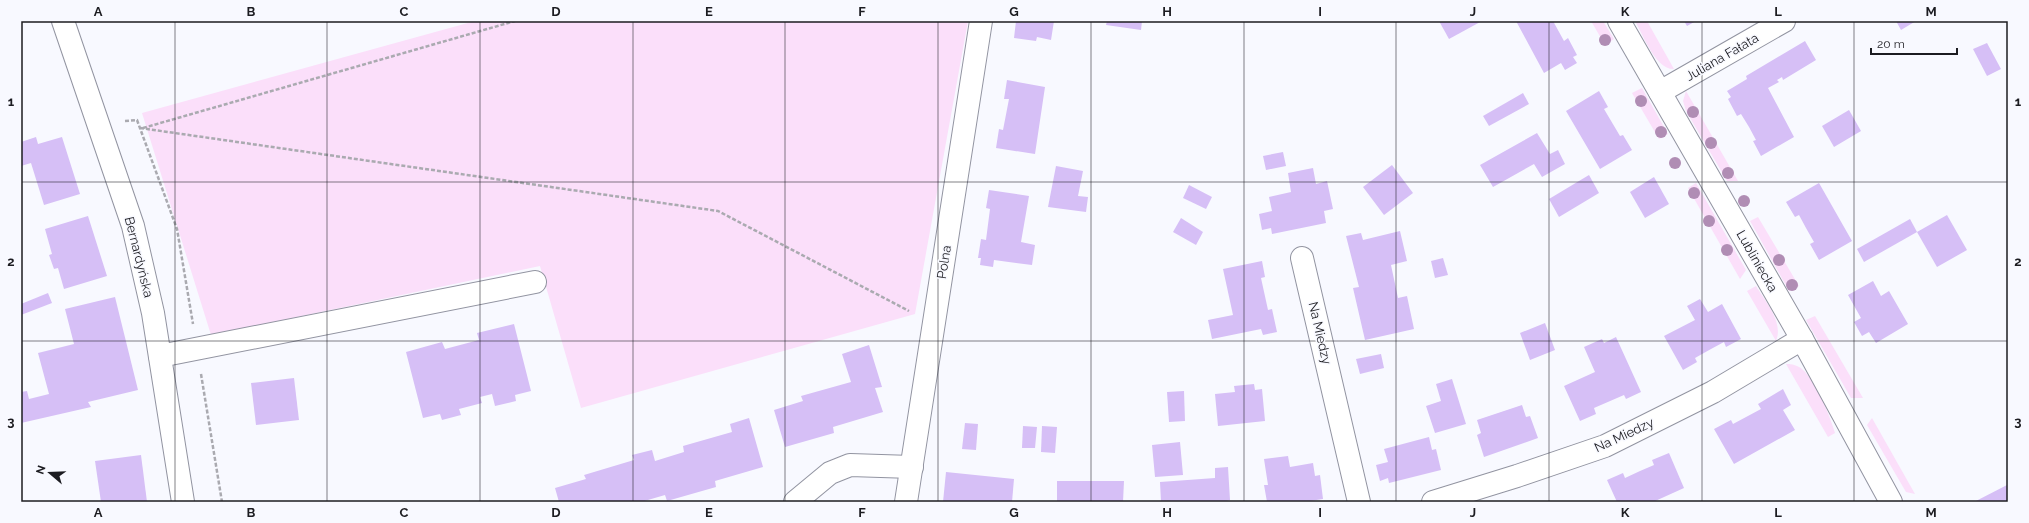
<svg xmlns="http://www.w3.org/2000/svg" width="2029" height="523" viewBox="0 0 2029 523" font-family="Raleway,sans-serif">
	<rect width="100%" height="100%" fill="#f8f9ff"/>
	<!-- grass -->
	<g fill="#fbdffa">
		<polygon points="475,21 968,21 915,314 581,408 540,266 211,335 142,113"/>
		<polygon points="1591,21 1603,21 1614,39 1605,45"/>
		<path d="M1635,21H1647L1674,69C1656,70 1643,35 1635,21Z"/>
		<polygon points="1642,88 1668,134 1659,139 1632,93"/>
		<polygon points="1686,91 1738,181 1727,181 1686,111 1683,101"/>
		<polygon points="1696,183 1746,270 1740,279 1688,188"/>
		<polygon points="1758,217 1799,286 1789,291 1750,221"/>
		<path d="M1756,286C1765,301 1784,322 1776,341L1747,291Z"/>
		<polygon points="1815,316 1863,398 1851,398 1806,320"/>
		<path d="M1786,364C1792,364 1798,365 1803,370C1816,381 1830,416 1835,433L1828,437Z"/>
		<polygon points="1872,418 1915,494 1906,492 1867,425"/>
	</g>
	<!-- building -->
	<g fill="#d6bff6">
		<polygon points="1016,21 1054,21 1051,40 1037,37 1036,41 1014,38"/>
		<polygon points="1107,21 1142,21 1141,30 1106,25"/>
		<polygon points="1439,21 1482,21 1449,39"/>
		<polygon points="1516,21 1553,21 1564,41 1568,38 1577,55 1573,57 1577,63 1565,70 1561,63 1544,73"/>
		<polygon points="1684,21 1696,21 1687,26"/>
		<polygon points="1896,21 1916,21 1901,30"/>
		<polygon points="1805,41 1816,60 1783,80 1782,77 1777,80 1779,82 1768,88 1794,137 1761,156 1753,141 1756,140 1749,127 1741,114 1737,116 1728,99 1731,97 1727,91 1747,79 1746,76"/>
		<polygon points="1987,43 2001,69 1987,76 1973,49"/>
		<polygon points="1007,80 1045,87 1035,154 996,148 999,129 1003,130 1009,99 1004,99"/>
		<polygon points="1599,91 1608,107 1604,109 1620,136 1623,135 1632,150 1600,169 1566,111"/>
		<polygon points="1523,93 1529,104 1489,126 1483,116"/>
		<polygon points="1849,110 1861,131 1834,147 1822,126"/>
		<polygon points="1537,133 1550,154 1558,150 1565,164 1542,177 1534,164 1493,187 1480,165"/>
		<polygon points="36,137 38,144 62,137 80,194 44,205 31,163 21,166 21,142"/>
		<polygon points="1283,152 1286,166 1266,170 1263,156"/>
		<polygon points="1392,165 1413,193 1384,215 1363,187"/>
		<polygon points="1056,166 1083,171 1078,196 1088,197 1086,212 1048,207"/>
		<polygon points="1313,168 1316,184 1327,181 1333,209 1324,211 1326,223 1272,234 1271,228 1262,230 1259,214 1272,211 1269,197 1291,192 1288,173"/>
		<polygon points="1589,175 1599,193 1559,217 1549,199"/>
		<polygon points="1654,177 1669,204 1645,218 1630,192"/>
		<polygon points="1819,183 1852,241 1819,260 1810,244 1814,242 1806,228 1799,215 1795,217 1786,202"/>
		<polygon points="1189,185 1212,197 1206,209 1183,198"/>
		<polygon points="989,190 1029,196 1021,242 1035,245 1032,265 994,260 993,267 980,265 981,258 978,258 981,239 986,240 990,209 986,208"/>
		<polygon points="1947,215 1967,250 1937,267 1917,232"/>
		<polygon points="88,216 107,276 64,289 58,268 54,269 49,255 52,254 45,229"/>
		<polygon points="1181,218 1203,232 1196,245 1173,232"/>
		<polygon points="1910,219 1917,232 1864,262 1857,249"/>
		<polygon points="1400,231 1407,261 1391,265 1398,298 1407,296 1414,329 1365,340 1353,288 1359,287 1346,236 1361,233 1363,240"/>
		<polygon points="1443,258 1448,275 1435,278 1431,261"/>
		<polygon points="1262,261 1265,277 1261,278 1268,310 1272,309 1277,332 1263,335 1261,329 1212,339 1208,320 1233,315 1223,269"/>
		<polygon points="1873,281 1881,296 1889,291 1908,324 1876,343 1869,332 1862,336 1854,322 1861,318 1848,295"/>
		<polygon points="48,293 52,303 21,315 21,304"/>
		<polygon points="115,297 138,390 88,402 91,407 21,423 21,392 27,391 29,399 49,394 38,353 74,344 65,309"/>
		<polygon points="1700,299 1708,312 1722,304 1741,339 1726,347 1724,342 1711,349 1695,358 1697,362 1683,370 1664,336 1695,320 1687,306"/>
		<polygon points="1545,323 1555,350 1530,360 1520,333"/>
		<polygon points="514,324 531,391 515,395 516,401 495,406 492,394 480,397 482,403 459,409 461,415 442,420 440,414 423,418 406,352 442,342 445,349 479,340 477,333"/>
		<polygon points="1616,337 1641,392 1626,399 1624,395 1594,408 1596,414 1580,421 1564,386 1595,372 1584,347 1602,339 1604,343"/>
		<polygon points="869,345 882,387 875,388 883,412 833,427 834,433 785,447 774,410 803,401 801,396 851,382 842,354"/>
		<polygon points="1381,354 1384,368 1360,374 1356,359"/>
		<polygon points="294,378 299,420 256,425 251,383"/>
		<polygon points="1452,379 1466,424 1435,433 1426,406 1441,401 1436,384"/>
		<polygon points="1254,384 1255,390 1262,389 1265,421 1218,426 1215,394 1235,392 1234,386"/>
		<polygon points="1783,389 1791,405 1783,410 1795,430 1734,464 1714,429 1731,420 1733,424 1761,409 1758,404"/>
		<polygon points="1184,391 1185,421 1169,422 1167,392"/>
		<polygon points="1522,405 1526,417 1530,416 1538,438 1484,457 1477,435 1481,433 1477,420"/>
		<polygon points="749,418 763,467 715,481 716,487 667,501 665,495 641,502 559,502 555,488 586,479 584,475 634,460 632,455 652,450 655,461 684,452 683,446 732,432 730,424"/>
		<polygon points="965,423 978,424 976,450 962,449"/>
		<polygon points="1023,426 1037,427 1035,448 1022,448"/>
		<polygon points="1042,426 1057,427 1055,453 1041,452"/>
		<polygon points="1429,437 1432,450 1436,449 1441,470 1389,483 1388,478 1380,481 1376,465 1388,462 1384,449"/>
		<polygon points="1180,442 1183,475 1155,477 1152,445"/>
		<polygon points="1669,453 1684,488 1653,502 1617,502 1607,480 1623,473 1625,478 1640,471 1654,465 1652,460"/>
		<polygon points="141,455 147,502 101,502 95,461"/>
		<polygon points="1288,456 1290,467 1313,463 1315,476 1320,475 1323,499 1303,502 1267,502 1264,485 1268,485 1264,459"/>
		<polygon points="1228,467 1230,500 1223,502 1161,502 1160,482 1215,478 1215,468"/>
		<polygon points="946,472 1014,479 1012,502 943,502"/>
		<polygon points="1057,481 1124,481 1123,502 1057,502"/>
		<polygon points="2007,485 2008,502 1974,502"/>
	</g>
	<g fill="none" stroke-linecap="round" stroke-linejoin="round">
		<!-- street casing -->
		<g stroke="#9294a1" stroke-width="24">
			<g id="street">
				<polyline points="63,21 133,226 153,313 183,502"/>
				<polyline points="1660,92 1784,21"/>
				<polyline points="1302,258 1359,502"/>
				<polyline points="160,356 535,282"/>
				<polyline points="795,502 830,473 850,465 912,467"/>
				<polyline points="906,502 981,21"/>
				<polyline points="1433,502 1517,476 1605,446 1713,392 1802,339"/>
			</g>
		</g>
		<!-- secondary casing -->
		<g stroke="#9294a1" stroke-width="24">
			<polyline id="secondary" points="1619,21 1802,339 1891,502"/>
		</g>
		<!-- path -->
		<g stroke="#aaaab0" stroke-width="2.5" stroke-dasharray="4 2" stroke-linecap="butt">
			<polyline points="125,121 137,120 177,229 193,324"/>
			<polyline points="140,128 718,211 909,311"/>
			<polyline points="143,128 515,21"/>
			<polyline points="201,374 222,502"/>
		</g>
		<!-- street -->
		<use href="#street" stroke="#fff" stroke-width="22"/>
		<!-- secondary -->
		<use href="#secondary" stroke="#fff" stroke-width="22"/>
	</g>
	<!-- trees -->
	<g fill="#b08db4">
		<circle cx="1605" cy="40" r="6"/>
		<circle cx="1641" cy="101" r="6"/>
		<circle cx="1693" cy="112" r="6"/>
		<circle cx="1661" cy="132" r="6"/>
		<circle cx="1711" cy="143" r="6"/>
		<circle cx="1675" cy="163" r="6"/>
		<circle cx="1728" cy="173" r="6"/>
		<circle cx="1694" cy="193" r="6"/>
		<circle cx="1744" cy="201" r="6"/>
		<circle cx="1709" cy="221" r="6"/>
		<circle cx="1727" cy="250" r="6"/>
		<circle cx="1779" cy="260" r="6"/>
		<circle cx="1792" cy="285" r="6"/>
	</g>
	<!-- grid -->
	<path fill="none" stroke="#1c1c21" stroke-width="1" stroke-opacity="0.55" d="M175,21V502M327,21V502M480,21V502M633,21V502M785,21V502M938,21V502M1091,21V502M1244,21V502M1396,21V502M1549,21V502M1702,21V502M1854,21V502M21,182H2008M21,341H2008"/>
	<g text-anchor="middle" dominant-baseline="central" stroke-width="3" stroke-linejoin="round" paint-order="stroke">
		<!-- street labels -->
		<g font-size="13" fill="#1c1c21" stroke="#f8f9ff">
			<text transform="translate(1722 57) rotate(-30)">Juliana Fałata</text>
			<text transform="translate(139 257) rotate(76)">Bernardyńska</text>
			<text transform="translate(1757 261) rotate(60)">Lubliniecka</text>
			<text transform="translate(944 262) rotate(-81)">Polna</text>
			<text transform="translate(1320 333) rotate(77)">Na Miedzy</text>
			<text transform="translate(1624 435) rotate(-25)">Na Miedzy</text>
		</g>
	</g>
	<!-- border -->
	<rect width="2029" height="523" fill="none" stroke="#f8f9ff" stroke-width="44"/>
	<!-- north arrow -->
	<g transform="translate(50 473) rotate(289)" stroke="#f8f9ff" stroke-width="3" paint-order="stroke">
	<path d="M0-3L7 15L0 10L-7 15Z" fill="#1c1c21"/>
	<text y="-6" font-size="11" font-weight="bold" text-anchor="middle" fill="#1c1c21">N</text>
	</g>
	<!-- scale -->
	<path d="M1871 48v6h86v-6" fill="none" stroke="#1c1c21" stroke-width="2"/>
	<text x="1877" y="48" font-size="12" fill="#1c1c21" stroke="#f8f9ff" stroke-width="3" paint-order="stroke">20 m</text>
	<rect x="22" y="22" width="1985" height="479" fill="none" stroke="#1c1c21" stroke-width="1.5"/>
	<g font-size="13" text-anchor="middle" font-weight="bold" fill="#1c1c21">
		<text x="98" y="16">A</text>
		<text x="251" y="16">B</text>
		<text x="404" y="16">C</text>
		<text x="556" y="16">D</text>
		<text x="709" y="16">E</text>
		<text x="862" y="16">F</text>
		<text x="1014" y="16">G</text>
		<text x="1167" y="16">H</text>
		<text x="1320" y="16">I</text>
		<text x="1473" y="16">J</text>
		<text x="1625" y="16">K</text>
		<text x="1778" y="16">L</text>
		<text x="1931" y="16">M</text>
		<text x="11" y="106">1</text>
		<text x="2018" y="106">1</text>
		<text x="11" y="266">2</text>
		<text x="2018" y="266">2</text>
		<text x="11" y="426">3</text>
		<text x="2018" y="426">3</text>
		<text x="98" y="517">A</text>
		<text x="251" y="517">B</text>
		<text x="404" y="517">C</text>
		<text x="556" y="517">D</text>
		<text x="709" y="517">E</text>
		<text x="862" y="517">F</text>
		<text x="1014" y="517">G</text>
		<text x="1167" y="517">H</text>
		<text x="1320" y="517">I</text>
		<text x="1473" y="517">J</text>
		<text x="1625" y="517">K</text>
		<text x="1778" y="517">L</text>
		<text x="1931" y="517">M</text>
	</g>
</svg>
